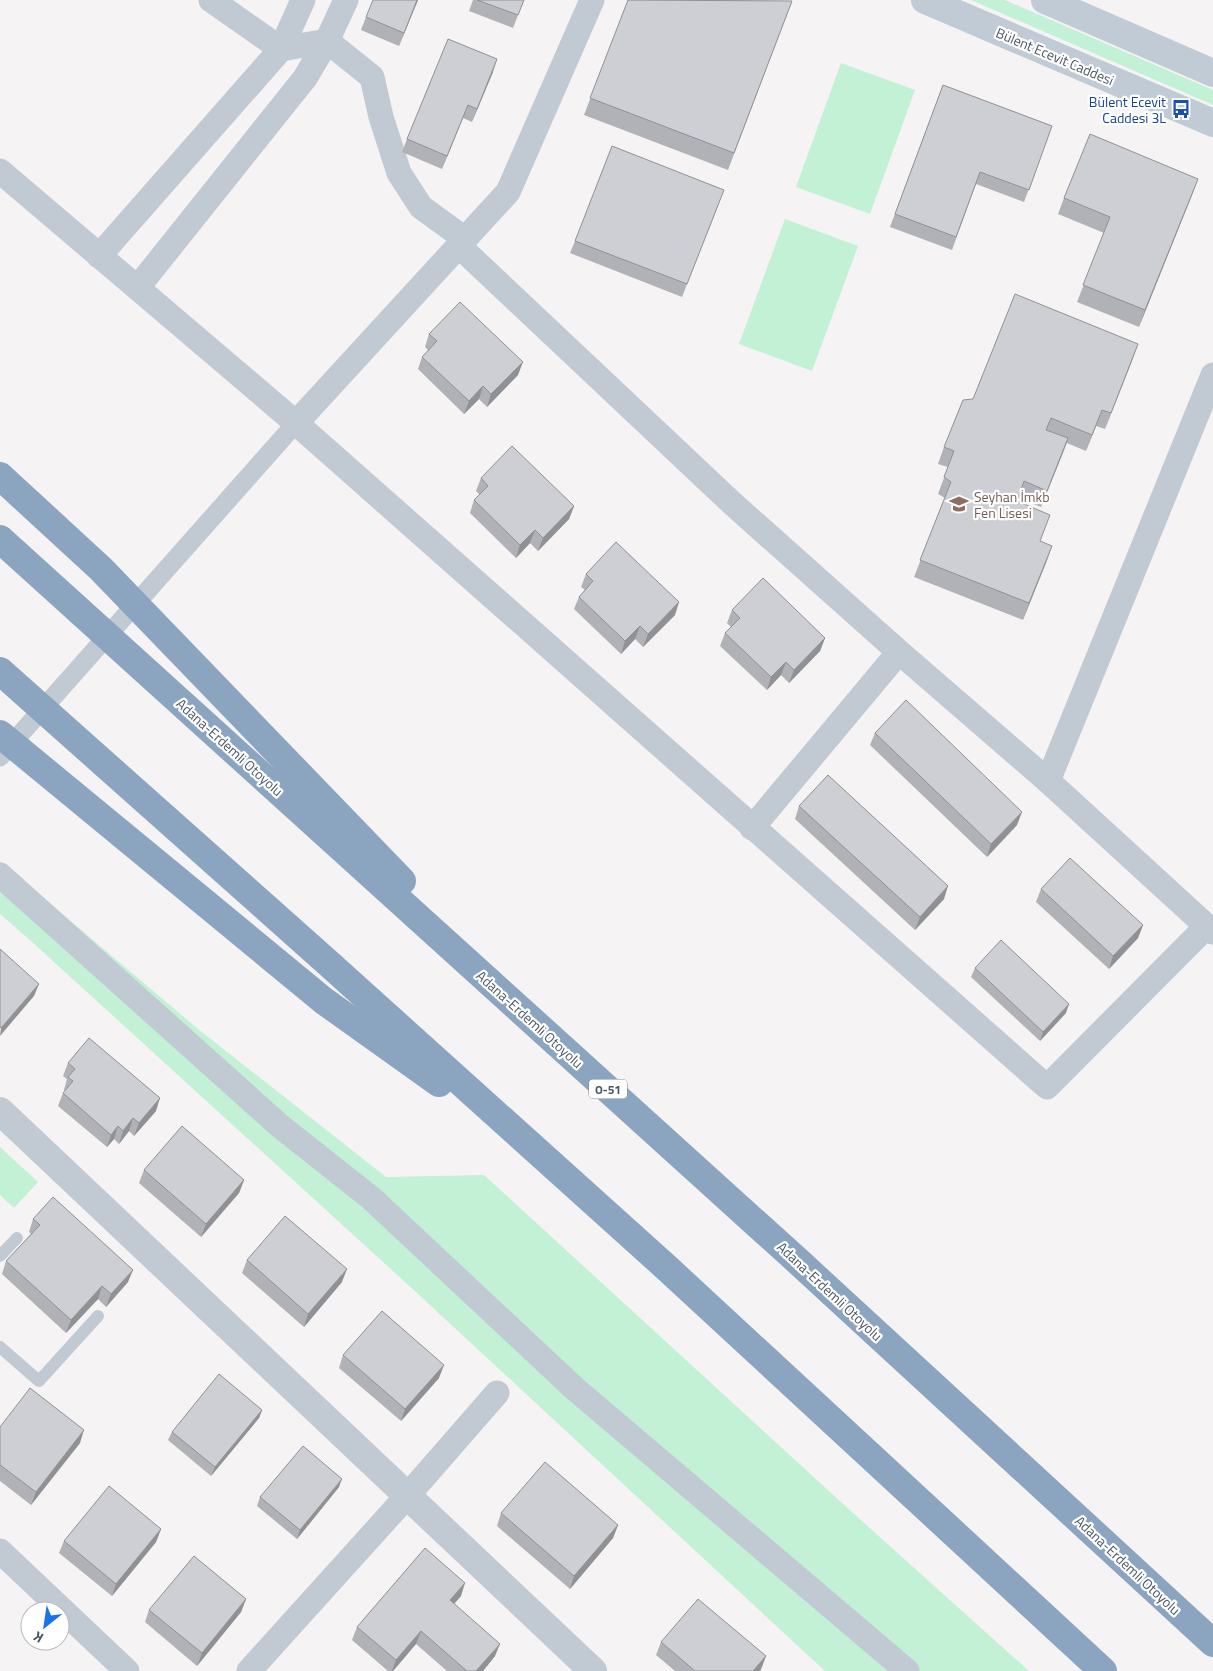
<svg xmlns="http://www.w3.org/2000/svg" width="1213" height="1671" viewBox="0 0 1213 1671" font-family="'Titillium Web',sans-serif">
	<rect width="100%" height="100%" fill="#f5f3f3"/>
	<!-- green -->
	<g fill="#c3f1d5">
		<polygon points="971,0 1005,0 1213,90 1213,105"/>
		<polygon points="841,63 915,90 870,214 796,187"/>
		<polygon points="785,219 858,246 812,371 739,344"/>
		<polygon points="0,861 198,1029 386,1177 484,1175 853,1513 1029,1671 825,1671 417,1293 31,941 0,914"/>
		<polygon points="0,1147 38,1182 14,1208 0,1195"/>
	</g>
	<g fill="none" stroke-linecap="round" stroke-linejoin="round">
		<!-- service -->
		<g stroke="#c1cad2" stroke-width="12">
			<polyline points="0,1256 17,1238"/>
			<polyline points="0,1347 39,1381 98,1316"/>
		</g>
		<!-- pedestrian -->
		<polyline stroke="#c1cad2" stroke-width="19" points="0,757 296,423"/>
		<!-- minor -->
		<g stroke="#c1cad2" stroke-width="25">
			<polyline points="211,0 281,49 327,41 372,77 381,117 399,173 421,207 465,239"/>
			<polyline points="0,171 296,423 1047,1087 1207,926"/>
			<polyline points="459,246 733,504 899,652 1048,781 1213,932"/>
			<polyline points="99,256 281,49 303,0"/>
			<polyline points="138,287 305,78 327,41 346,0"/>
			<polyline points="296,423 508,192 592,0"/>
			<polyline points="1048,781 1213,375"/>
			<polyline points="752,828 899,652"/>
			<polyline points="0,875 280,1126 371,1198 574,1388 907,1671"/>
			<polyline points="0,1551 127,1671"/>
			<polyline points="249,1671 408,1495 497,1393"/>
		</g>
		<!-- tertiary -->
		<polyline stroke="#c1cad2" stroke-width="28" points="0,1111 593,1671"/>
		<!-- secondary -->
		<g stroke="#c1cbd6" stroke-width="28">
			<polyline points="925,0 1213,123"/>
			<polyline points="1045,0 1213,73"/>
		</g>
		<!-- motorway -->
		<g stroke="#8ba5c1" stroke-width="28">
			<polyline points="0,476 101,569 402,881"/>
			<polyline points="0,539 801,1264 1213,1643"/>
			<polyline points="0,671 327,962 668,1269 1103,1671"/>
			<polyline points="0,734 324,1001 439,1083"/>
		</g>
	</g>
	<!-- wall -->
	<g fill="#b0b2b7">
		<polygon points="418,0 399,46 361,30 366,17"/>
		<polygon points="473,0 524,0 513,28 469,11"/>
		<polygon points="628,0 792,1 728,170 584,115"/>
		<polygon points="493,72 472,122 463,118 442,169 402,152 407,139"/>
		<polygon points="943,85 1052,126 1024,202 976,184 952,250 890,227"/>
		<polygon points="1192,195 1139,327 1077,302 1104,233 1058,214 1064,198"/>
		<polygon points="719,203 682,297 570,253 575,241"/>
		<polygon points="429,334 518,375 487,407 479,399 464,414 418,369 422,357 428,350 425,347"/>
		<polygon points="1138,344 1105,429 1096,426 1086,451 1067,443 1041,507 1018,498 1017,501 1040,542 1052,546 1023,620 914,577 945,498 938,494 948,467 938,464 944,447 973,399"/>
		<polygon points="481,478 574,506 569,519 538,551 530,543 516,558 470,513 474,500 480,495 476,491"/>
		<polygon points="586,574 675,615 643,647 635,639 621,654 574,609 579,597 585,590 581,587"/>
		<polygon points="732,610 825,638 820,651 789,683 781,675 767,690 720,646 725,633 731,627 727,623"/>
		<polygon points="875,733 1017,825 987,857 870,745"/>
		<polygon points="799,806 944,899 915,930 795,819"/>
		<polygon points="1041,889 1143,925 1138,938 1109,969 1036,902"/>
		<polygon points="975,968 1066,1013 1040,1041 971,977"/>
		<polygon points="68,1063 156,1111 134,1136 129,1131 119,1144 114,1139 107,1147 58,1106 63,1093 65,1091 64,1090 67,1079 63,1076"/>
		<polygon points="144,1170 244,1180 239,1193 201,1237 139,1183"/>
		<polygon points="33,1219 128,1282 106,1307 98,1299 66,1333 2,1274 6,1261 31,1234 29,1232"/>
		<polygon points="247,1260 342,1282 304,1327 242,1273"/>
		<polygon points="343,1355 439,1378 401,1421 339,1368"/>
		<polygon points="262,1410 259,1418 211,1476 168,1440 172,1432"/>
		<polygon points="0,1427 80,1443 31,1505 0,1481"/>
		<polygon points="339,1487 297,1539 257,1506 260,1497"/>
		<polygon points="501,1513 618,1525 613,1538 570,1589 497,1526"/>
		<polygon points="161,1529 156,1542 112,1596 59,1553 64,1541"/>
		<polygon points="461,1596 454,1604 495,1656 483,1671 447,1671 416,1644 393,1671 388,1671 352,1640 357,1627"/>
		<polygon points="246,1599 241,1612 197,1666 145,1622 149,1610"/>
		<polygon points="661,1642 766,1656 761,1669 760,1671 675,1671 656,1655"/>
	</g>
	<!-- shaded-wall -->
	<g fill="#909195">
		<polygon points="417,0 418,0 399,46 404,33"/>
		<polygon points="497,59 493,72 472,122 477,109"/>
		<polygon points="468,105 463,118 442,169 447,156"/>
		<polygon points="1198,179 1192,195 1139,327 1145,310"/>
		<polygon points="1138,344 1132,361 1105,429 1111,413"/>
		<polygon points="523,362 518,375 487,407 491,394"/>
		<polygon points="483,386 479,399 464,414 469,401"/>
		<polygon points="1102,410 1096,426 1086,451 1092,435"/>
		<polygon points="1068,438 1062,455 1041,507 1047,491"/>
		<polygon points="574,506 569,519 538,551 543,538"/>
		<polygon points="535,530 530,543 516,558 520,545"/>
		<polygon points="1052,546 1046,563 1023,620 1029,603"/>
		<polygon points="679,602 675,615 643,647 648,634"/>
		<polygon points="640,626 635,639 621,654 625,641"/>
		<polygon points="825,638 820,651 789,683 794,670"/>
		<polygon points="786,662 781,675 767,690 771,677"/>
		<polygon points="1022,812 1017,825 987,857 991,844"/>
		<polygon points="948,886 944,899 915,930 920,917"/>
		<polygon points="1143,925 1138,938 1109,969 1113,956"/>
		<polygon points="39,984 34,996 0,1036 1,1028"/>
		<polygon points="1069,1004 1066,1013 1040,1041 1043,1032"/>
		<polygon points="160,1098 156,1111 134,1136 139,1123"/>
		<polygon points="133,1118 129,1131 119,1144 123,1131"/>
		<polygon points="118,1126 114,1139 107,1147 111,1135"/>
		<polygon points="244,1180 239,1193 201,1237 206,1224"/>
		<polygon points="347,1269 342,1282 304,1327 308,1314"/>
		<polygon points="133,1270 128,1282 106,1307 111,1294"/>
		<polygon points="102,1286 98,1299 66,1333 71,1320"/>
		<polygon points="444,1365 439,1378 401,1421 405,1409"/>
		<polygon points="262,1410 259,1418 211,1476 215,1467"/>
		<polygon points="84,1430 80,1443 31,1505 36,1492"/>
		<polygon points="342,1479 339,1487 297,1539 300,1530"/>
		<polygon points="618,1525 613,1538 570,1589 574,1576"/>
		<polygon points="161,1529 156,1542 112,1596 116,1584"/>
		<polygon points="465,1583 461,1596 446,1613 450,1600"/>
		<polygon points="246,1599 241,1612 197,1666 202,1653"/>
		<polygon points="421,1631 416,1644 393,1671 392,1671 396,1660"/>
		<polygon points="500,1644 495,1656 483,1671 476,1671"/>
		<polygon points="766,1656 761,1669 760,1671 753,1671"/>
	</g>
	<!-- building -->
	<g fill="#cdcfd5" stroke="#909195">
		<polygon points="373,0 417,0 404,33 366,17"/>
		<polygon points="477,0 524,0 518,15"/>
		<polygon points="628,0 792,1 734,153 590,98"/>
		<polygon points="448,39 497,59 477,109 468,105 447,156 407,139"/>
		<polygon points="943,85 1052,126 1029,190 980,172 956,237 895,214"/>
		<polygon points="1090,134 1198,179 1145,310 1083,285 1110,217 1064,198"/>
		<polygon points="612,146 724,190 687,284 575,241"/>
		<polygon points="1015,294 1138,344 1111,413 1102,410 1092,435 1051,418 1046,430 1068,438 1047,491 1024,481 1017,501 1050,515 1040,541 1052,546 1029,603 920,560 951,482 944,477 954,451 944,447 963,400 973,399"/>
		<polygon points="460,302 523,362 491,394 483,386 469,401 422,357 437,341 429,334"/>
		<polygon points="512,446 574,506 543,538 535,530 520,545 474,500 488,486 481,478"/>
		<polygon points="616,542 679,602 648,634 640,626 625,641 579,597 593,581 586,574"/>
		<polygon points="763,578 825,638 794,670 786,662 771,677 725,633 740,618 732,610"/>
		<polygon points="906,700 1022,812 991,844 875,733"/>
		<polygon points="828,775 948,886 920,917 799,806"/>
		<polygon points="1070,858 1143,925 1113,956 1041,889"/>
		<polygon points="1001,940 1069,1004 1043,1032 975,968"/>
		<polygon points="0,949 39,984 1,1028 0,1027"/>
		<polygon points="89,1038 160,1098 139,1123 133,1118 123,1131 118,1126 111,1135 63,1093 73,1081 68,1077 75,1069 68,1063"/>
		<polygon points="182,1126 244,1180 206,1224 144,1170"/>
		<polygon points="53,1197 133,1270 111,1294 102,1286 71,1320 6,1261 40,1225 33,1219"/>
		<polygon points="285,1216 347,1269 308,1314 247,1260"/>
		<polygon points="382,1311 444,1365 405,1409 343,1355"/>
		<polygon points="219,1374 262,1410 215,1467 172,1432"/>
		<polygon points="30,1388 84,1430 36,1492 0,1465 0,1427"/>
		<polygon points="303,1446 342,1479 300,1530 260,1497"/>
		<polygon points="545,1462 618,1525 574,1576 501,1513"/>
		<polygon points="109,1486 161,1529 116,1584 64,1541"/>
		<polygon points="425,1548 465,1583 450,1600 500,1644 476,1671 467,1671 421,1631 396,1660 357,1627"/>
		<polygon points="194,1556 246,1599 202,1653 149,1610"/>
		<polygon points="698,1599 766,1656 753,1671 695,1671 661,1642"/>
	</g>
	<!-- icons -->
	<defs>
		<g id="bus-bare" transform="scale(1.5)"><path d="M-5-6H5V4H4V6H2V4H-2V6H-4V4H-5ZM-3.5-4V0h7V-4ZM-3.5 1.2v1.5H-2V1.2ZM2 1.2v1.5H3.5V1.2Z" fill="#1a4fb4" stroke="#fff" stroke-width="2.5" paint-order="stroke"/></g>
		<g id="school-bare" transform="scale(1.5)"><path d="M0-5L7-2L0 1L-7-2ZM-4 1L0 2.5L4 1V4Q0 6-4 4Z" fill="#8d6e63" stroke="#fff" stroke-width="2.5" paint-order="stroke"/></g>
	</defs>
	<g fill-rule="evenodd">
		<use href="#bus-bare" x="1181" y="109"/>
		<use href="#school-bare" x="959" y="504"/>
	</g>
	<g text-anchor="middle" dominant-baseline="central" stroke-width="4.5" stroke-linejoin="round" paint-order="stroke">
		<!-- shield labels -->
		<rect fill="#fff" stroke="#808990" stroke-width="1" x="589" y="1079.5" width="38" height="19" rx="4"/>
		<g font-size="12" font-weight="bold" fill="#4a5661">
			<text x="608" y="1089">O-51</text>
		</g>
		<!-- street labels -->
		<g font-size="14" fill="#4a5661" stroke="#fff">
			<text transform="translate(1055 56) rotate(23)">Bülent Ecevit Caddesi</text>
			<text transform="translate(230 747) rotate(42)">Adana-Erdemli Otoyolu</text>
			<text transform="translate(530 1019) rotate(42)">Adana-Erdemli Otoyolu</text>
			<text transform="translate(830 1291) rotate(43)">Adana-Erdemli Otoyolu</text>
			<text transform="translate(1128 1565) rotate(43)">Adana-Erdemli Otoyolu</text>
		</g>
		<!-- transit labels -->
		<g font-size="14" fill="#164399" stroke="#fff" text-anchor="end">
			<text x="1166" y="101">Bülent Ecevit<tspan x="1166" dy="16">Caddesi 3L</tspan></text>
		</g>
		<!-- education labels -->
		<g font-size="14" fill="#785e54" stroke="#fff" text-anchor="start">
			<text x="974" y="496">Seyhan İmkb<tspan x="974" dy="16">Fen Lisesi</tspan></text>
		</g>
	</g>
	<!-- north arrow -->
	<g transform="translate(45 1626) rotate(210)"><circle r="24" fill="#ffffff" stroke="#b7bbc0"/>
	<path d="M0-4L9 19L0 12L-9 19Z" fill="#1a73e8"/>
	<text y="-8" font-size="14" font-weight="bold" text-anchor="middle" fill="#4a5661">K</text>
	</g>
</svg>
